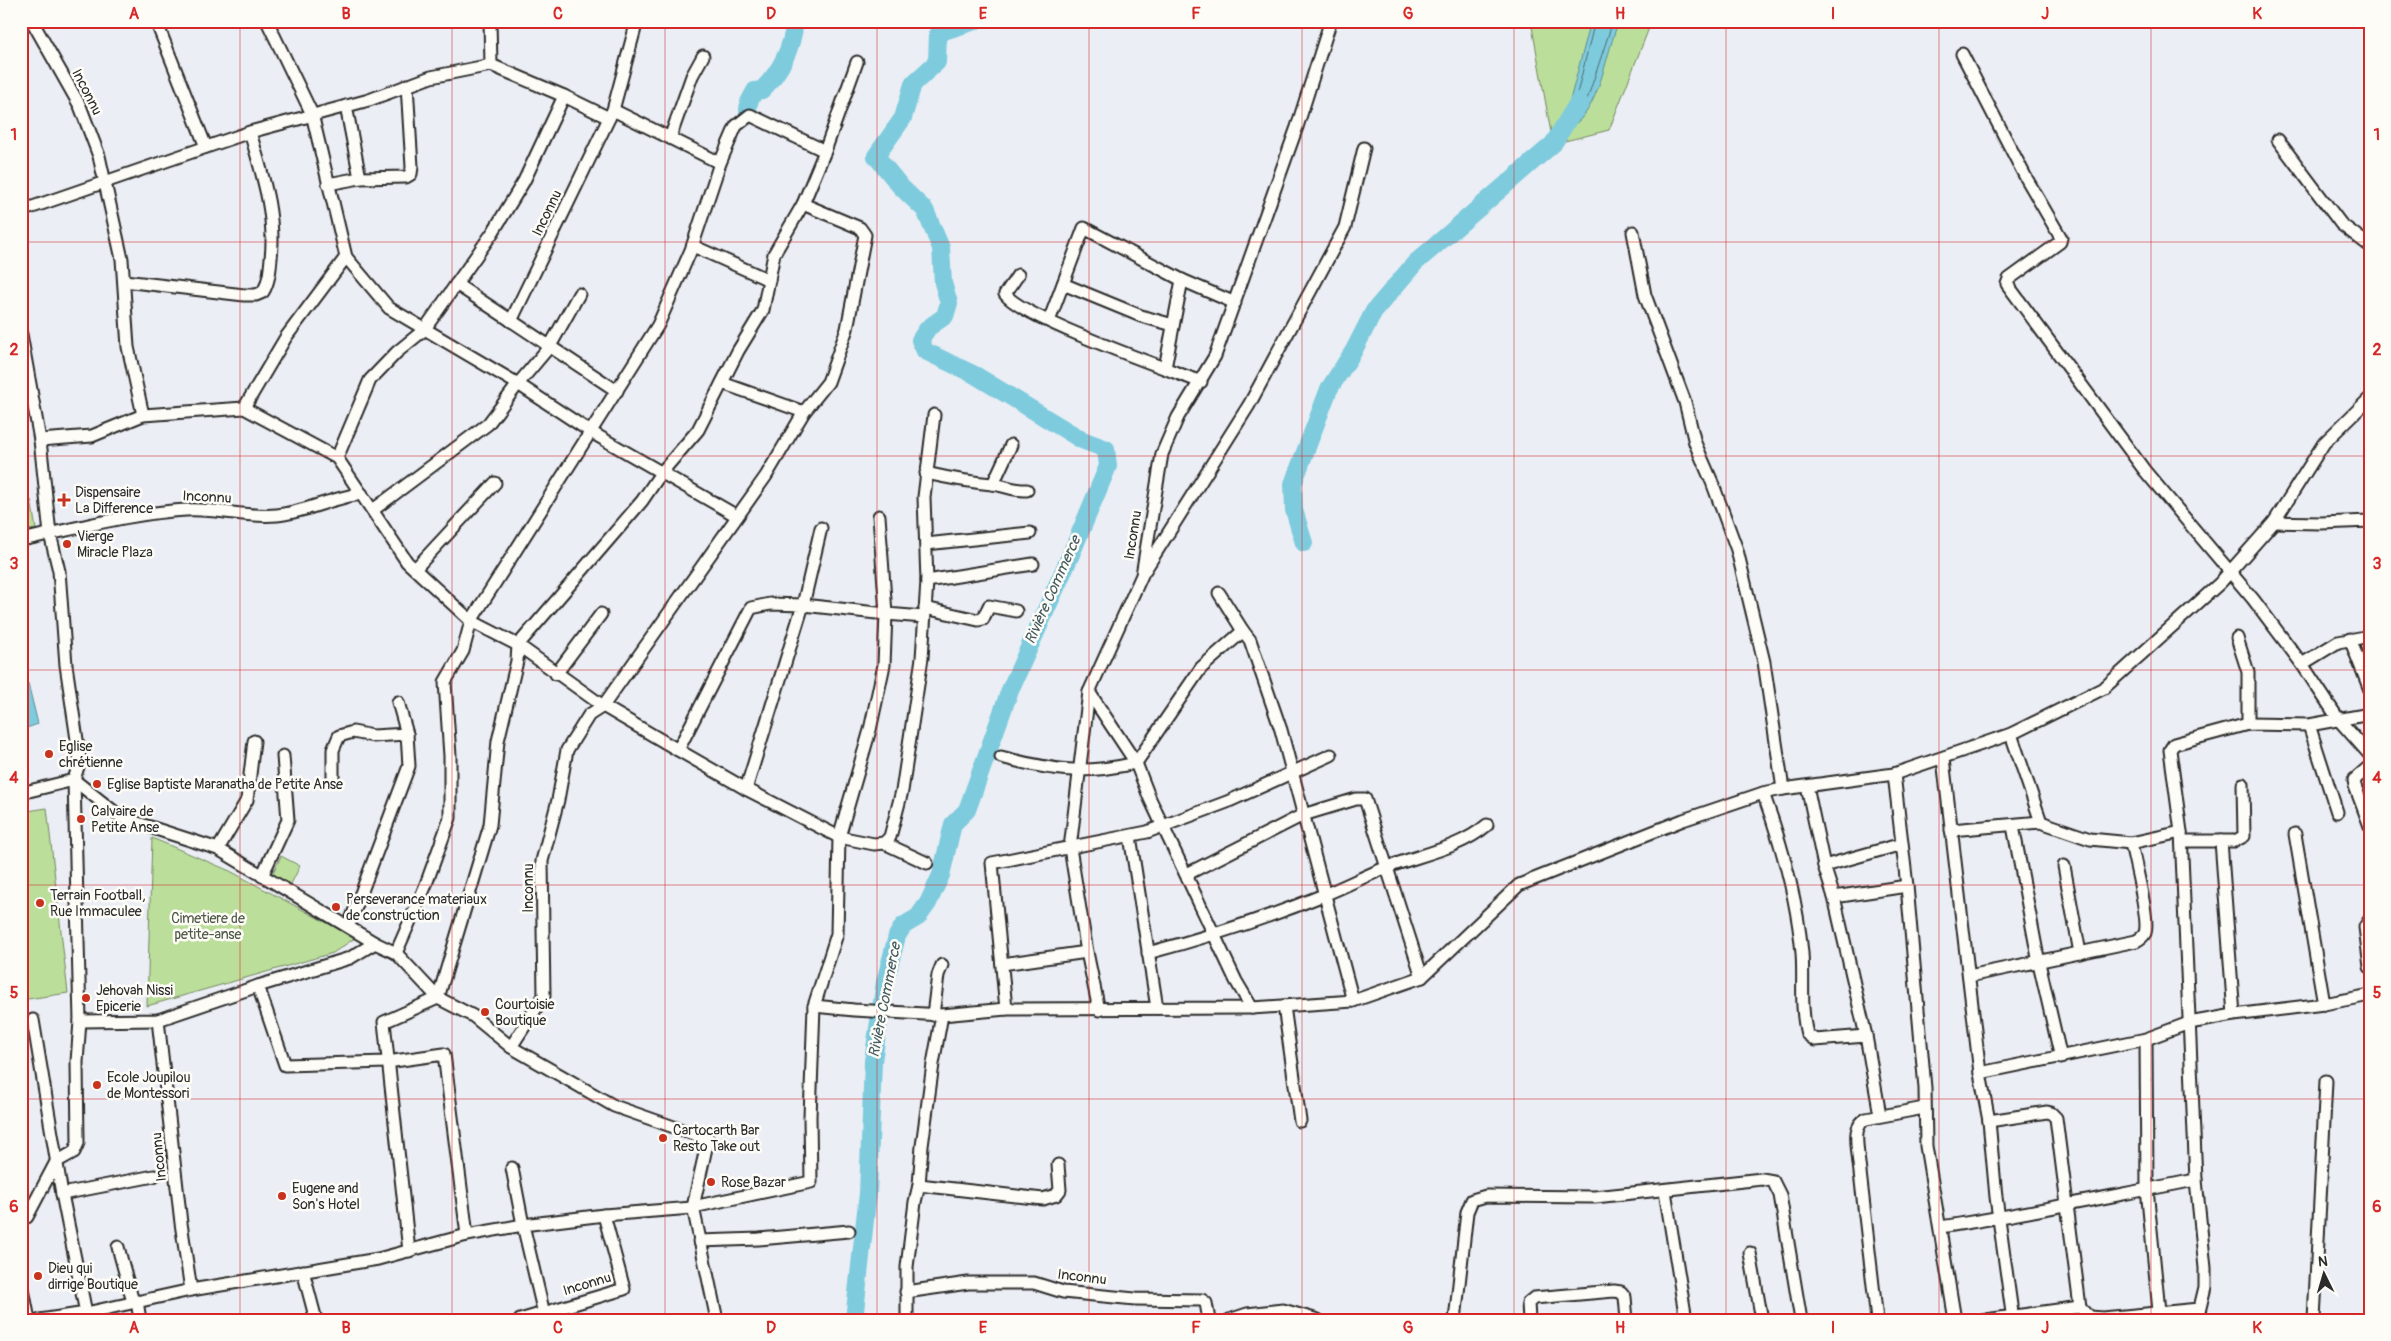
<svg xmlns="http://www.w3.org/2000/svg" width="2391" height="1341" viewBox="0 0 2391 1341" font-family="Pangolin,sans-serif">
	<rect width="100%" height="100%" fill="#ebeef4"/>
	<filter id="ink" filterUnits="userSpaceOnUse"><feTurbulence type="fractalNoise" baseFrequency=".02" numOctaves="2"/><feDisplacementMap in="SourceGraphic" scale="10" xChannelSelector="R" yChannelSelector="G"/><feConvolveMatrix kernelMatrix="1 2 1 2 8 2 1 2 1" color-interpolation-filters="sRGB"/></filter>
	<g filter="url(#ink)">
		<!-- green -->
		<g fill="#bbdf9a" stroke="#738562">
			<polygon points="1531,21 1659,21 1649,28 1609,130 1553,144"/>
			<polygon points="31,500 36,529 21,531 21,502"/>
			<polygon points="47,808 68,993 21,1000 21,812"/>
			<polygon points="152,838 230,871 355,938 333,953 147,1006"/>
			<polygon points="281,856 300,866 290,886 271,877"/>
		</g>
		<!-- water -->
		<g fill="#7ecbdd" stroke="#5d8b96">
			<path d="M1591,21H1619C1607,48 1599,114 1571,126L1567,120L1570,100Z"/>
			<polygon points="28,683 38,724 21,730 21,685"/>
		</g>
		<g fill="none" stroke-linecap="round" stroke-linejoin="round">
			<!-- shore -->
			<polyline stroke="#4c6b72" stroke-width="1" points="1595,21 1575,102 1572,114 1574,117 1585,106 1613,21"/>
			<!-- river -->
			<g stroke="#7ecbdd" stroke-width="18">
				<path d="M748,110L749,102L755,91L762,90C781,71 792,49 795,21"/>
				<polyline points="1304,543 1294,510 1293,484 1329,389 1353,352 1374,311 1415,263 1553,144 1579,101"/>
				<polyline points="854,1320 868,1193 873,1061 885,982 897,936 903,926 918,917 928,903 941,875 953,824 967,810 1010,690 1072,552 1108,466 1106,449 1082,440 975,375 925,351 920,340 928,328 945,316 949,303 943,283 941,248 925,210 901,187 876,156 903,118 913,84 937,62 938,33 975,21"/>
			</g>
			<!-- minor casing -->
			<g stroke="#2b2b2b" stroke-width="15">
				<g id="minor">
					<polyline points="32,21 80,106 99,156 122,259 128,347 143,415"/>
					<polyline points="156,21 206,147"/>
					<polyline points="267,21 312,114 346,257 389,308 518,384 591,432 737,516"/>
					<polyline points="1962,54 2025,176 2061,238 2060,242 2009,279 2007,284 2145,471 2253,599 2302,664 2339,720 2370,755"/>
					<polyline points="703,56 692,76 670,138 720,163"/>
					<polyline points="491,65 564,96 609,118"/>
					<polyline points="613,110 670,138"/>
					<polyline points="2278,140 2341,224 2370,246"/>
					<polyline points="360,178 406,177 411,174 412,167 407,85"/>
					<polyline points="328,184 360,178 346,106"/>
					<polyline points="21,211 250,132 369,100 431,77 491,65 490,21"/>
					<polyline points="1633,232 1645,295 1685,402 1695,443 1712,482 1737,550 1764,662 1783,789"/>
					<polyline points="693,246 769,280"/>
					<polyline points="346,257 286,337 244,408 337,458 407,562 471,621 518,645 603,706 678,750 751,608 770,604 803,605 746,789"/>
					<path d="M1018,275L1005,294C1022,318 1165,368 1201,382"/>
					<path d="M124,281L244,295H256L263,292C269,282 270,270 271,258C276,214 262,174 250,132"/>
					<polyline points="456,284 617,391"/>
					<polyline points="1063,284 1141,316 1173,325"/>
					<polyline points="511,321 613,110 637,21"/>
					<polyline points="1049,321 1084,228 1182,280 1235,303"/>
					<polyline points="21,334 40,440 50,534 59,571 66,665 80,760 74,780 80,1021 77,1062 78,1143 74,1152 56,1162 27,1217 21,1219"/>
					<polyline points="1165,368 1182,280"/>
					<polyline points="722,383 804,412"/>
					<polyline points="40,440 92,436 143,415 244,408"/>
					<polyline points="337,458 370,380 397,352 424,330 493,232 524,181 564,96"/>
					<path d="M926,473C948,478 969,482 992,484C1004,485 1014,491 1027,490"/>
					<polyline points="993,484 1011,445"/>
					<polyline points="373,510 488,424 518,384 550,346 579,294"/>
					<polyline points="879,516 886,614 924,617"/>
					<polyline points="2274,522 2321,523 2370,521"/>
					<path d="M21,540C75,529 131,513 186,510C217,508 246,518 277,515C307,512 332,497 362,494"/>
					<polyline points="926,544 1030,533"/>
					<polyline points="415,569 495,483"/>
					<polyline points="1145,570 1249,405 1345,227 1364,148"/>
					<polyline points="927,581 1033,564"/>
					<polyline points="1219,593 1243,631"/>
					<polyline points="925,608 978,620 983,619 989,606 1016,611"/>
					<polyline points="2237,638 2248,672 2248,724"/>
					<polyline points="2350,639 2370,690"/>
					<polyline points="2302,664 2338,642 2370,636"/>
					<polyline points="556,674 601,614"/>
					<polyline points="1089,692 1136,763 1150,799 1236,981 1252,1008"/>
					<polyline points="2309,725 2337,812"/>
					<polyline points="2011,734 2041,822 2090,839 2131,843 2181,832 2196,1180 2205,1268 2205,1287 2197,1320"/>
					<polyline points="678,750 746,789 839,837 874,844 884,843 890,837 902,791 922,658 927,581 924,497 934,415"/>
					<path d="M1001,757C1054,771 1083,775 1136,763L1201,668L1243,631L1250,640L1281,730L1353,1001"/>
					<polyline points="1943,759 1980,1073 1989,1121 1996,1197 2013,1320"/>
					<polyline points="2370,766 2354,780 2355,786 2370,826"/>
					<polyline points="1894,774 1907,886 1925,1088 1926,1146 1955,1320"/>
					<polyline points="333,780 333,750 339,736 353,732 373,736 407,734"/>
					<polyline points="1807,786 1824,866 1902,844"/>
					<polyline points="21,793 74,780 122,818 218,849 375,943 396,953 438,998 473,1016 511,1047 614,1106 708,1139 693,1207 811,1182 810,1117 814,1006 837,934 839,837 870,730 884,665 886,614 803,605 821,528"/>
					<path d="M1763,793C1782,845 1797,898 1802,953C1804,979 1800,1008 1807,1034L1815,1040L1866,1036"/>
					<polyline points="2013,826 2039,963 2061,1058"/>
					<polyline points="1951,830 2041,822"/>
					<polyline points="2181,832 2170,750 2174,744 2248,724 2309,725 2370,714"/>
					<polyline points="2295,834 2324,1004"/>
					<polyline points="1130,836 1157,1008"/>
					<polyline points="2182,841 2235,841 2244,836 2243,784"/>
					<polyline points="2221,841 2234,1015"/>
					<polyline points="884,843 927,863"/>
					<polyline points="218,849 247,800 254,741"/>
					<polyline points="1824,866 1834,897"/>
					<polyline points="2064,866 2080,953"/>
					<polyline points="1187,874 1303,815 1356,799 1365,799 1422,977"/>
					<polyline points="262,876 288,820 283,756"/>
					<polyline points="2370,919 2365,927 2370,967"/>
					<polyline points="347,925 351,920 409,766 407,734 398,702"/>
					<polyline points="396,953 425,887 450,818 450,756 445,682 463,651 471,621 658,325 691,250 720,163 736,126 750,115 825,151"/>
					<path d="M1148,953C1208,937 1268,918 1326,894C1346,886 1365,876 1385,868C1418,855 1459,849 1487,825"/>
					<polyline points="1002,964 1087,952"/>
					<path d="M1969,976L2136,941C2140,939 2143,937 2145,933C2150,919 2134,860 2131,843"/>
					<polyline points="258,986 285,1065 387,1062 444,1054 467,1235"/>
					<polyline points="814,1006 854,1010 942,1015"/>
					<polyline points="1284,1006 1300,1121"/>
					<polyline points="1006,1009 992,863 1147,832 1227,802 1331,755"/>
					<polyline points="1099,1010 1087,952 1070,848 1089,692 1142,575 1162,454 1178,417 1215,356 1297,127 1330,23"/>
					<polyline points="933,1015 938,975 942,965"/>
					<polyline points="33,1020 62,1194 87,1318"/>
					<polyline points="158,1020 181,1223 191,1290"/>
					<polyline points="80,1021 158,1020 258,986 350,958 375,943"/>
					<polyline points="2146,1039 2147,1189 2159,1311"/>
					<polyline points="511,1047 544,996 542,861 558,800 567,750 589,715 603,706 766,476 804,412 828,382 847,329 865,235 860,228 803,204"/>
					<polyline points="1980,1073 2146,1039 2189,1023 2234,1015 2324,1004 2370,995"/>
					<polyline points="1880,1115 1866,1036 1834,897 1907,886"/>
					<polyline points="512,1168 523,1225 545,1318"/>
					<polyline points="919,1185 1043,1199 1056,1195 1060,1190 1058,1165"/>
					<polyline points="1665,1191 1686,1320"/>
					<polyline points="62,1194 154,1176"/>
					<polyline points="693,1207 717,1320"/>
					<path d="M1940,1227C2026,1214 2110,1196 2196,1180"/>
					<polyline points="699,1241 759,1239 849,1231"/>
					<polyline points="118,1247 133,1302"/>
					<polyline points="409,1251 384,1022 438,998 490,825 498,741 517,661 518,645 642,501 661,473 698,430 738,351 763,310 774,254 803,204 825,151 857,62"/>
					<polyline points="1750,1253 1762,1320"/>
					<polyline points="303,1271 316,1320"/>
					<polyline points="21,1279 29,1320"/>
					<polyline points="906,1292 968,1283 1034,1283 1063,1292 1135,1299 1202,1300 1206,1303 1209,1320"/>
					<polyline points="137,1301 140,1320"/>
					<polyline points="2080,1307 2090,1317 2103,1318 2199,1309"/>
					<polyline points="40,1320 86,1313 191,1290 378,1259 467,1235 523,1225 604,1215 692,1208"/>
					<polyline points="520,1320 624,1289 604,1215"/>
					<polyline points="907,1320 907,1267 915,1202 919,1185 922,1146 933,1064 942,1015 1006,1009 1252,1008 1353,1001 1422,977 1519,885 1683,820 1763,793 1783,789 1894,774 2011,734 2104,688 2220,583 2274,522 2324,443 2370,398"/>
					<polyline points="1229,1320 1247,1314 1283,1310 1318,1320"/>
					<polyline points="1455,1320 1467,1212 1472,1200 1486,1196 1595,1197 1762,1179 1773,1181 1780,1195 1801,1320"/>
					<polyline points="1529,1320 1528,1303 1534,1298 1614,1291 1621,1292 1625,1297 1627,1320"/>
					<path d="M1877,1320L1858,1155C1857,1142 1853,1126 1866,1119L1924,1108"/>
					<polyline points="1985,1320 2080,1307 2056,1118 2051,1113 2047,1112 1989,1121"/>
					<polyline points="2314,1320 2326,1081"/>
				</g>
			</g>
			<!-- minor -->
			<use href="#minor" stroke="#fdfcf7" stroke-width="11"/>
		</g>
	</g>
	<!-- grid -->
	<path fill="none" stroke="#d62828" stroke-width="1" stroke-opacity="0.55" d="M240,21V1320M452,21V1320M665,21V1320M877,21V1320M1089,21V1320M1302,21V1320M1514,21V1320M1726,21V1320M1939,21V1320M2151,21V1320M21,242H2370M21,456H2370M21,670H2370M21,885H2370M21,1099H2370"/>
	<!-- markers -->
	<g fill="#c8321e" stroke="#fdfcf7" stroke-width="2">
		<path d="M61.5 492.5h5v5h5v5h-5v5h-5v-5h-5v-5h5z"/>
		<circle cx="67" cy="544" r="5"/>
		<circle cx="49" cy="754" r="5"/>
		<circle cx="97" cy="784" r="5"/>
		<circle cx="81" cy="819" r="5"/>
		<circle cx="40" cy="903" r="5"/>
		<circle cx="336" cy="907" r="5"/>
		<circle cx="86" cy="998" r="5"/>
		<circle cx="485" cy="1012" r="5"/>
		<circle cx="97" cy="1085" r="5"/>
		<circle cx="663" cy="1138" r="5"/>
		<circle cx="711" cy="1182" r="5"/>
		<circle cx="282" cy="1196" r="5"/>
		<circle cx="38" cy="1276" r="5"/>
	</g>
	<g text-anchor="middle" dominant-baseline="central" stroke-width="5" stroke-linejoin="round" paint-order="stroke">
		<!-- street labels -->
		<g font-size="14" fill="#2b2b2b" stroke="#fdfcf7">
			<text transform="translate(87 92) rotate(63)">Inconnu</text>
			<text transform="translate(547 213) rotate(-64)">Inconnu</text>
			<text transform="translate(207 497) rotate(3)">Inconnu</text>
			<text transform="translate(1133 535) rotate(-81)">Inconnu</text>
			<text transform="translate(528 888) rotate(-90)">Inconnu</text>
			<text transform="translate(159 1157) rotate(-96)">Inconnu</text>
			<text transform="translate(1082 1277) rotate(7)">Inconnu</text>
			<text transform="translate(587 1284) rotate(-17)">Inconnu</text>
		</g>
		<!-- poi labels -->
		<g font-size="14" fill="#2b2b2b" stroke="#fdfcf7" text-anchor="start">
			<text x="75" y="492">Dispensaire<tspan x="75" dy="16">La Difference</tspan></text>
			<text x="77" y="536">Vierge<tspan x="77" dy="16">Miracle Plaza</tspan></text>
			<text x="59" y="746">Eglise<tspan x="59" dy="16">chrétienne</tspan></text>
			<text x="107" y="784">Eglise Baptiste Maranatha de Petite Anse</text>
			<text x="91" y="811">Calvaire de<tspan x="91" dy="16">Petite Anse</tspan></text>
			<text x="50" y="895">Terrain Football,<tspan x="50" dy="16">Rue Immaculee</tspan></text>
			<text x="346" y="899">Perseverance materiaux<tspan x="346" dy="16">de construction</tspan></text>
			<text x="96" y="990">Jehovah Nissi<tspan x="96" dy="16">Epicerie</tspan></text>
			<text x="495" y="1004">Courtoisie<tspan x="495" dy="16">Boutique</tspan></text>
			<text x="107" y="1077">Ecole Joupilou<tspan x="107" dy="16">de Montessori</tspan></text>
			<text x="673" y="1130">Cartocarth Bar<tspan x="673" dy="16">Resto Take out</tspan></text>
			<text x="721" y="1182">Rose Bazar</text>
			<text x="292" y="1188">Eugene and<tspan x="292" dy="16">Son's Hotel</tspan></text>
			<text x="48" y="1268">Dieu qui<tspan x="48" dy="16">dirrige Boutique</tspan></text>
		</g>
		<!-- park labels -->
		<g font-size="14" fill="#4f5847" stroke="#fdfcf7">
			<text x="208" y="918">Cimetiere de<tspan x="208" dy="16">petite-anse</tspan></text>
		</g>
		<!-- water labels -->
		<g font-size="15" font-style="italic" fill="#445b60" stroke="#fdfcf7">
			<text transform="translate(1053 590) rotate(-66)">Rivière Commerce</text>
			<text transform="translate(885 1000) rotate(-79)">Rivière Commerce</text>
		</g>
	</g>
	<!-- margin -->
	<rect width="2391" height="1341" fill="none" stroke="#fdfcf7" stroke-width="55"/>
	<!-- north arrow -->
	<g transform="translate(2324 1274) rotate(355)" stroke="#fdfcf7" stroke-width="4" paint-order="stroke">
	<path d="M0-4L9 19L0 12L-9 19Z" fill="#2b2b2b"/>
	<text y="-8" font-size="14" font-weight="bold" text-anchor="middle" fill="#2b2b2b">N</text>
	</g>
	<rect x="28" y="28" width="2336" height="1286" fill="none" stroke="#d62828" stroke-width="2"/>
	<g font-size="16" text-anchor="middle" font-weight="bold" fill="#d62828">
		<text x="134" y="19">A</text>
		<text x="346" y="19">B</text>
		<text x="558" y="19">C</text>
		<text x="771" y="19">D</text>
		<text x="983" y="19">E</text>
		<text x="1196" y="19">F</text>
		<text x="1408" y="19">G</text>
		<text x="1620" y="19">H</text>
		<text x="1833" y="19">I</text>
		<text x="2045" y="19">J</text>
		<text x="2257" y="19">K</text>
		<text x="14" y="140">1</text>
		<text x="2377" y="140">1</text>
		<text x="14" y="355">2</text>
		<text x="2377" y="355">2</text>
		<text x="14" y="569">3</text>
		<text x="2377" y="569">3</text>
		<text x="14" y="783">4</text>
		<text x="2377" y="783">4</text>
		<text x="14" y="998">5</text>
		<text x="2377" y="998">5</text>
		<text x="14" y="1212">6</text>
		<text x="2377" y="1212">6</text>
		<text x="134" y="1333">A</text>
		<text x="346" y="1333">B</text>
		<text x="558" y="1333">C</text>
		<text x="771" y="1333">D</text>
		<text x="983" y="1333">E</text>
		<text x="1196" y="1333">F</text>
		<text x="1408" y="1333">G</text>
		<text x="1620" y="1333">H</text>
		<text x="1833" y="1333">I</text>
		<text x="2045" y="1333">J</text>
		<text x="2257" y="1333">K</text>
	</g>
</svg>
